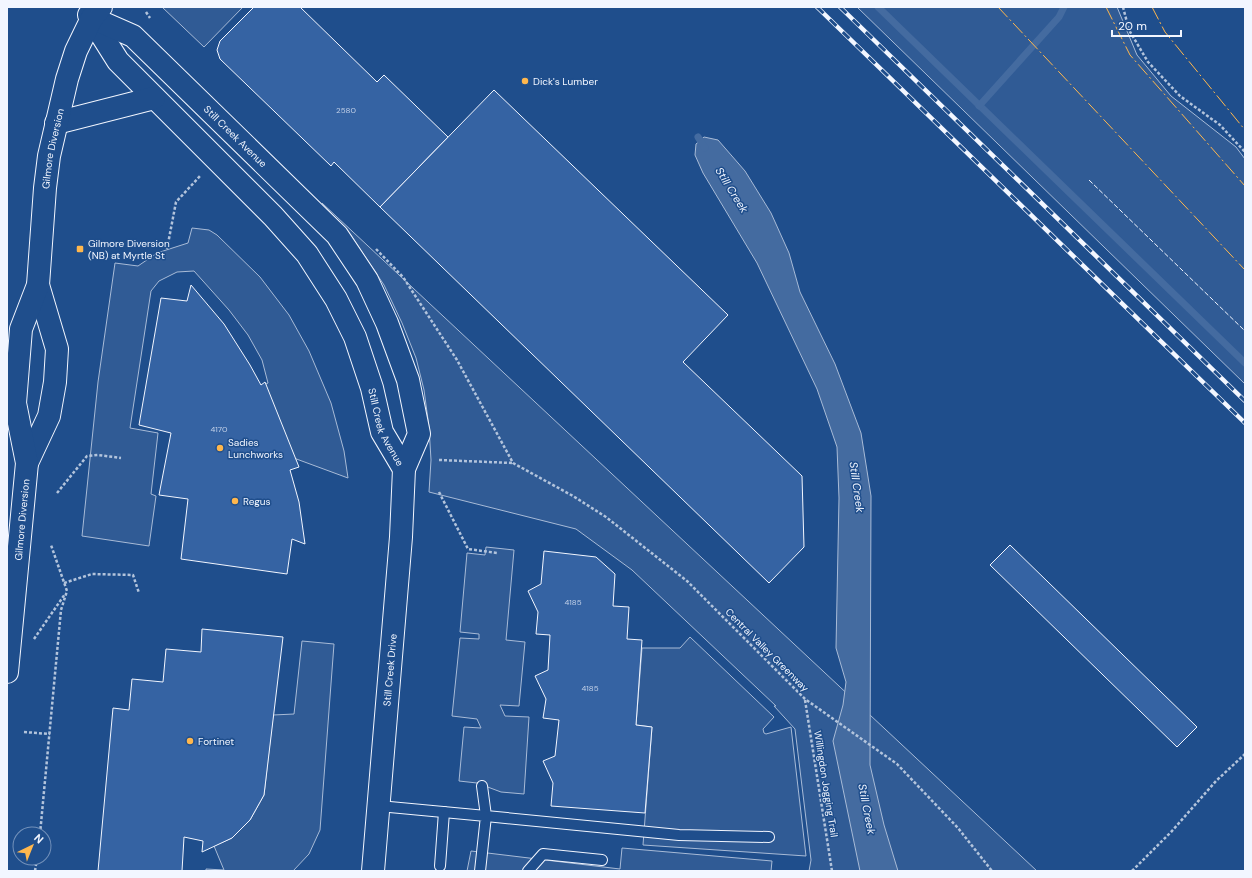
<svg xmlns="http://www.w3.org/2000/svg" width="1252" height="878" viewBox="0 0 1252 878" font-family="'DM Sans',sans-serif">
	<rect width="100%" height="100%" fill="#1f4e8c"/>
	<!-- built -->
	<g fill="#305b95" stroke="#a8bbd7">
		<polygon points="162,7 243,7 204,47"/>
		<polygon points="857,7 1117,7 1137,55 1171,96 1236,147 1245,159 1245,384"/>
		<polygon points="322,203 1037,871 809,871 811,860 795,729 774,706 776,706 632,570 576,529 429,492 431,460 429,427 424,390 416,358 402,323 384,285 350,234"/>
		<polygon points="192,228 209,230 217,235 260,277 289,315 309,351 331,403 344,451 348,478 291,457 264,385 268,383 262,360 248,335 229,310 194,271 177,272 159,281 151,291 130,428 158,433 151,494 156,496 149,546 82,536 98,382 115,263 138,266 157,253 188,243"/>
		<polygon points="486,547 514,550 506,640 525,642 519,706 500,705 505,716 529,717 524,794 501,792 477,783 459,781 464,727 481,728 477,719 452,716 460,638 479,639 479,634 460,632 467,553 485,555"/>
		<polygon points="690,637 774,717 763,729 764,733 766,734 791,727 806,856 643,845 652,727 636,725 642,648 680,648"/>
		<polygon points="302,641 334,644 320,830 309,854 293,871 206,871 206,869 224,870 214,846 232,838 250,820 264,795 273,715 294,714"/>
		<polygon points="622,848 772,861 771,871 467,871 471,851 620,869"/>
	</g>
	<!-- water -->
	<polygon fill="#446ba0" stroke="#a8bbd7" points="704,137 718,140 745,171 771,213 789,253 800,292 835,364 861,433 871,496 870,765 884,825 898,871 860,871 833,741 843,705 846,682 836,648 839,498 837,447 817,389 757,263 703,173 695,155 696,144"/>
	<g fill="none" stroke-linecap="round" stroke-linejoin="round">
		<!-- stream -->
		<g stroke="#446ba0" stroke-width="7">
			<polyline points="878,7 1245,363"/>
			<polyline points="979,106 1059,17 1064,7"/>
			<polyline points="698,137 705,148"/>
		</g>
	</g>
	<!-- building -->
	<g fill="#3563a3" stroke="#f2f6ff">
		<polygon points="254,7 300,7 377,82 384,75 448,137 380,207 334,162 331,166 220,59 217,50 220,41"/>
		<polygon points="494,90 728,315 683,362 802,476 804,547 769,583 380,207"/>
		<polygon points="191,285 224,324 250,365 261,385 265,382 299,467 290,470 299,502 305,544 292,539 287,574 181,559 188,499 159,495 171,433 139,425 161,298 187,301"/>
		<polygon points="1010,545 1197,727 1177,747 990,565"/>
		<polygon points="544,551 596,557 615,574 613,606 629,607 627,639 642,640 636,725 652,727 645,813 551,806 553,783 543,761 555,756 559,720 543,718 546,699 535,676 548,670 550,635 536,634 538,612 528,591 541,584"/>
		<polygon points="202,629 283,637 264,795 250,820 232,838 202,852 203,841 184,837 182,871 98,871 113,708 129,710 132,679 163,682 166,649 201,652"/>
	</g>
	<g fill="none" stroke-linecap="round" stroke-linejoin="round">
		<!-- lane casing -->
		<g stroke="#f2f6ff" stroke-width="12">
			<g id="lane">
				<polyline points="482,786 486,816 679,835 769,837"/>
				<polyline points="379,806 486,816 480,871"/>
				<polyline points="440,866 444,812"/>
				<polyline points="528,871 543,854 602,860"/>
			</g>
		</g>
		<!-- secondary casing -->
		<g stroke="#f2f6ff" stroke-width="24">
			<g id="secondary">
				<path id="s1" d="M89,15L118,61L273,216L307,254L336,299L355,337L372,388L382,432L404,469"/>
				<path id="s2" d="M92,18L133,36L337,235L367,280L387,323L408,380L419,434L404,469L401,537L373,871"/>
				<polyline points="56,123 154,98"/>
				<polyline points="27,463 49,416 55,382 57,349 38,285"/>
				<path id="s3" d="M7,672L27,463L15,403L21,329L38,285L45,188L49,156L67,79L76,51L92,18L101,7"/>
			</g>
		</g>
		<!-- path -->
		<g stroke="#b3c4dc" stroke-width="2.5" stroke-dasharray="3 2" stroke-linecap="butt">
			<polyline points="1123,7 1129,30 1148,62 1180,96 1220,125 1245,152"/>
			<polyline points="146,12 150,18"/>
			<polyline points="167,249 176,202 201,175"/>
			<polyline points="376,249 403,277 457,360 513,463 573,496 606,517 687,581 805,699 897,764 958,828 992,871"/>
			<polyline points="439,460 513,463"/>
			<polyline points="439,492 468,549 497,553"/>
			<polyline points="57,493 87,456 98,455 121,458"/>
			<polyline points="64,583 92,574 133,575 139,593"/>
			<polyline points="34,639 65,594"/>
			<polyline points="805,700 832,871"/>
			<polyline points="24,732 50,734"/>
			<polyline points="40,834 61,610 67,591 51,545"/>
			<polyline points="35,871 37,858"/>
			<polyline points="1132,871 1172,831 1216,781 1245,754"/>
		</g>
		<!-- lane -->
		<use href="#lane" stroke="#1f4e8c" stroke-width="10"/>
		<!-- secondary -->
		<use href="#secondary" stroke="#1f4e8c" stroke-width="22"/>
		<!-- rail casing -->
		<g stroke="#f2f6ff" stroke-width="4.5">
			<g id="rail">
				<polyline points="817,7 1245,423"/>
				<polyline points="840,7 1245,401"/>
			</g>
		</g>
		<!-- rail -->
		<use href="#rail" stroke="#1f4e8c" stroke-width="3" stroke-dasharray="9" stroke-linecap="butt"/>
		<!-- fence -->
		<polyline stroke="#f2f6ff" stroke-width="1" stroke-dasharray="5 2" stroke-linecap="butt" points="1089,180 1245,331"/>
		<!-- power -->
		<g stroke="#ffb74d" stroke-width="1" stroke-dasharray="14 3 2 3" stroke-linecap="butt">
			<polyline points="998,7 1245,270"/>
			<polyline points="1106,7 1130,55 1245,186"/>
			<polyline points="1152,7 1165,32 1245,130"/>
		</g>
	</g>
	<!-- markers -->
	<g fill="#ffb74d" stroke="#1f4e8c" stroke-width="1.5">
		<circle cx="525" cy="81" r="4"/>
		<rect x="76" y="245" width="8" height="8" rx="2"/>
		<circle cx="220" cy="448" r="4"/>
		<circle cx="235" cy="501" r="4"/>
		<circle cx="190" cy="741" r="4"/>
	</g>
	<g text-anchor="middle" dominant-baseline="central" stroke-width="3" stroke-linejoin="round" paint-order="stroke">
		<!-- number labels -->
		<g font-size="8" fill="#c3d1e8">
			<text x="346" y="110">2580</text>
			<text x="219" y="429">4170</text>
			<text x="573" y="602">4185</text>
			<text x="590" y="688">4185</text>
		</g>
		<!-- poi labels -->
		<g font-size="10" fill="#f2f6ff" stroke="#1f4e8c" text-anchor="start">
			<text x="533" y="81">Dick's Lumber</text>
			<text x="88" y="243">Gilmore Diversion<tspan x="88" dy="12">(NB) at Myrtle St</tspan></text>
			<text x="228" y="442">Sadies<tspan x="228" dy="12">Lunchworks</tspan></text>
			<text x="243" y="501">Regus</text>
			<text x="198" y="741">Fortinet</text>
		</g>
		<!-- street labels -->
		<g font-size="10" fill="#f2f6ff" stroke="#1f4e8c">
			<text stroke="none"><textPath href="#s2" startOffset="188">Still Creek Avenue</textPath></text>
			<text stroke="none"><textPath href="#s3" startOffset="530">Gilmore Diversion</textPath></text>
			<text stroke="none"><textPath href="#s1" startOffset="516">Still Creek Avenue</textPath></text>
			<text stroke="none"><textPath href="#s3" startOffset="153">Gilmore Diversion</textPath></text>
			<text transform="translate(767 650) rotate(45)">Central Valley Greenway</text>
			<text transform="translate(390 670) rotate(-85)">Still Creek Drive</text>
			<text transform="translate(826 784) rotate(81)">Willingdon Jogging Trail</text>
		</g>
		<!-- water labels -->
		<g font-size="11" font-style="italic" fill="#f2f6ff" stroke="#1f4e8c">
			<text transform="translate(732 190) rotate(58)">Still Creek</text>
			<text transform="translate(857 487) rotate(82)">Still Creek</text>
			<text transform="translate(867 809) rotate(79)">Still Creek</text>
		</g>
	</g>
	<!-- border -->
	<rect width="1252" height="878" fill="none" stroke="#f2f6ff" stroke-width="16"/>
	<!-- north arrow -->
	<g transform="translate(32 846) rotate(43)"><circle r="19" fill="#1f4e8c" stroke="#7391ba"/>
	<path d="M0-3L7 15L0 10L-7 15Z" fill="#ffb74d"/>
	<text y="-6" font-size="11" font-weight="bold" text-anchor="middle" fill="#f2f6ff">N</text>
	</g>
	<!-- scale -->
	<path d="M1112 30v6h69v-6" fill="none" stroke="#f2f6ff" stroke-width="2"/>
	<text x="1118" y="30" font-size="12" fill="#f2f6ff" stroke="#1f4e8c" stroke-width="3" paint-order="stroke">20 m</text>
</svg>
